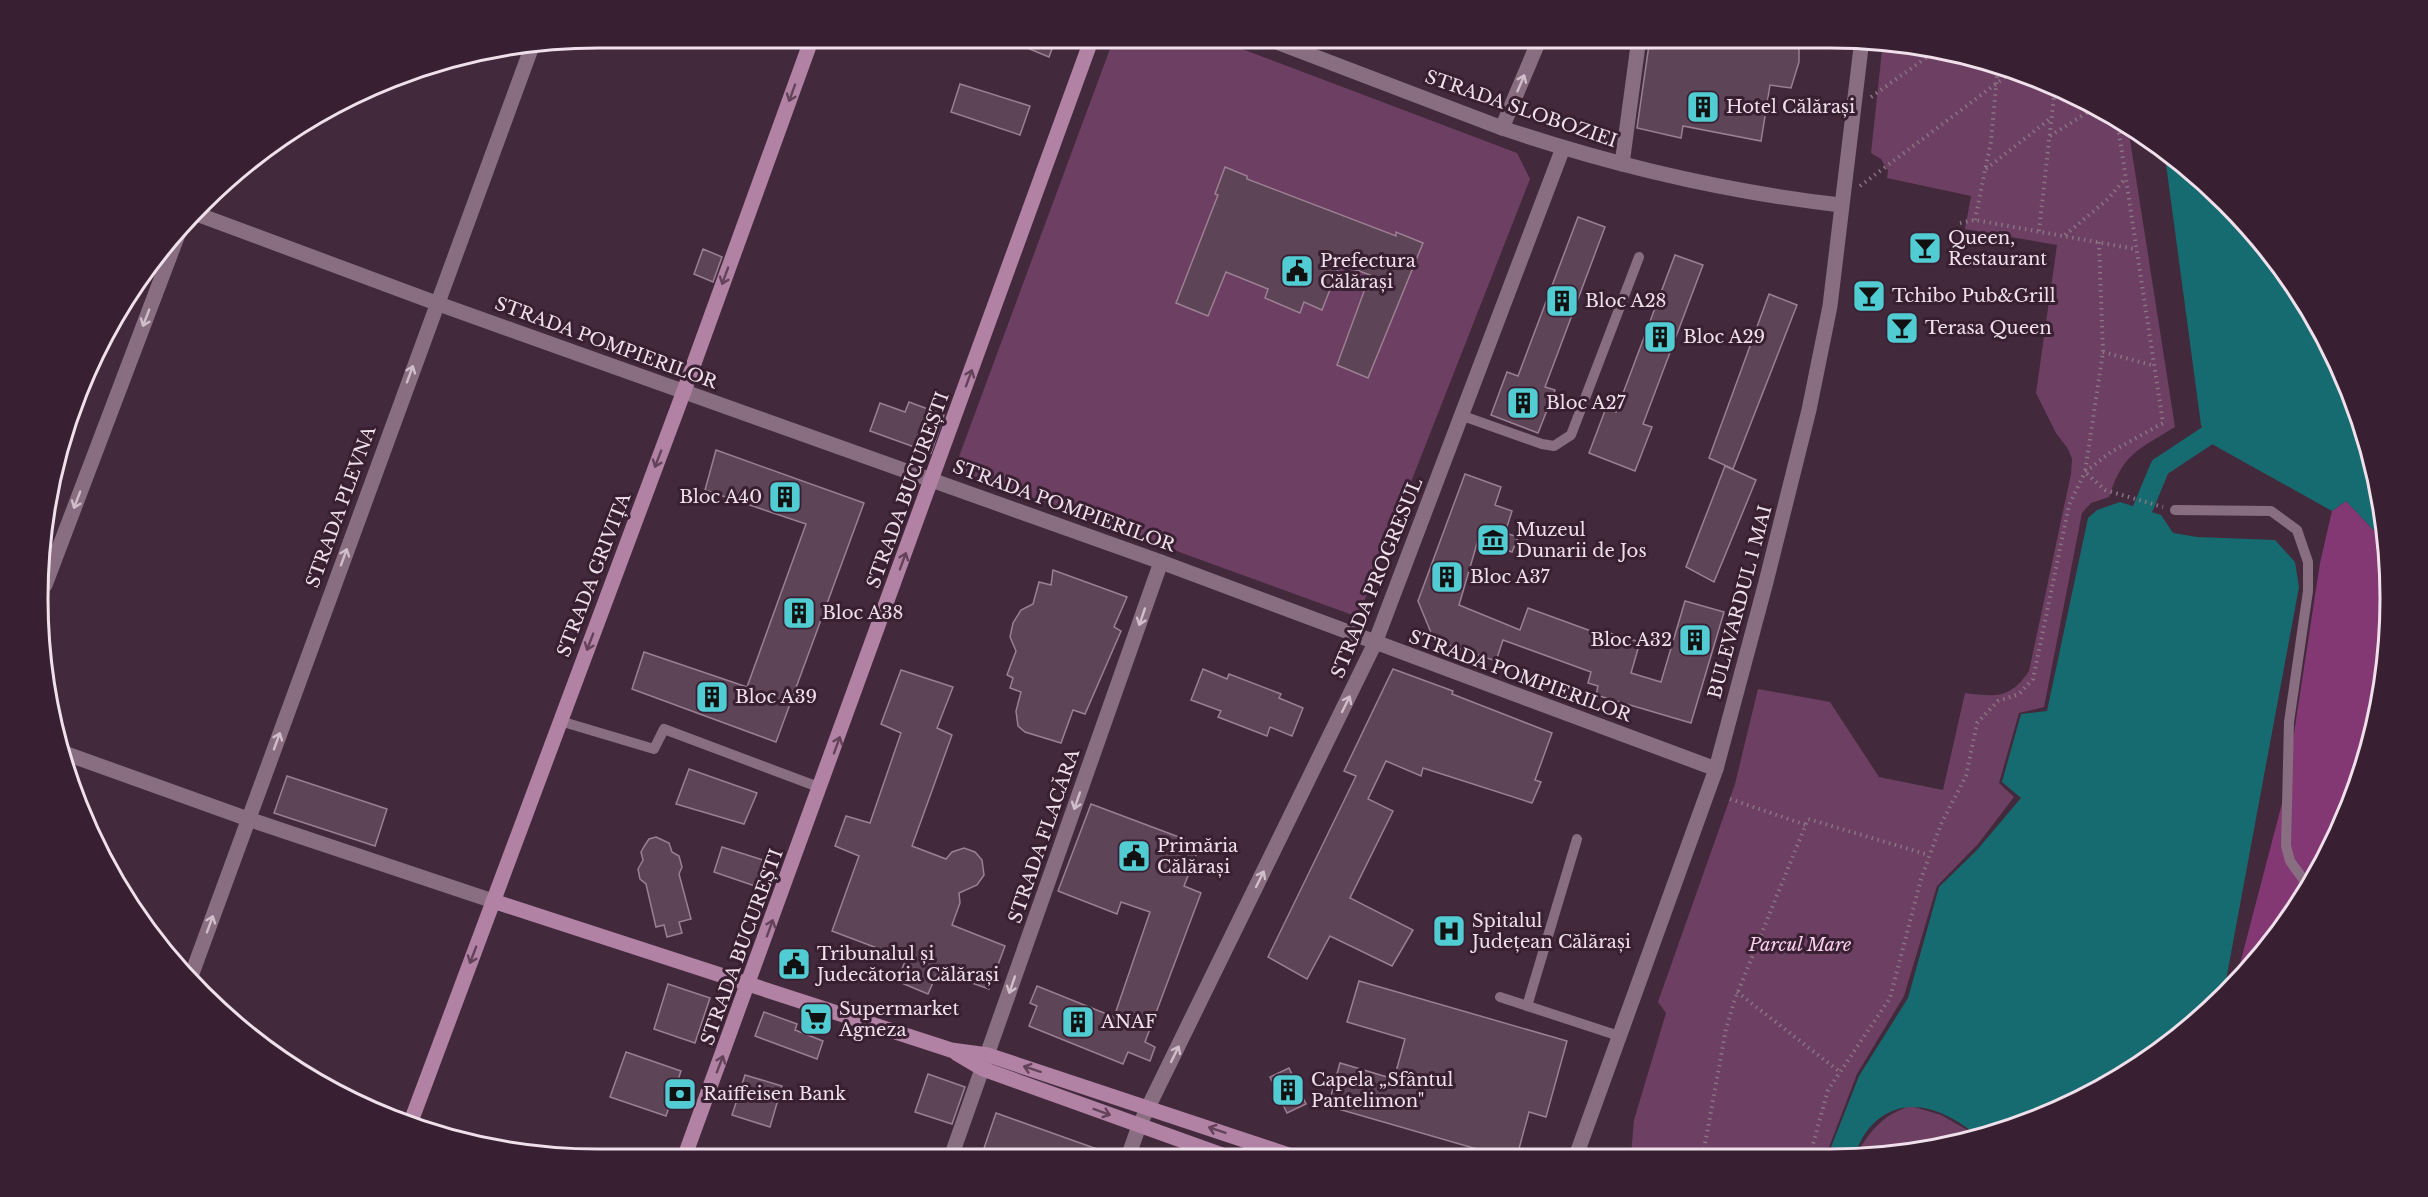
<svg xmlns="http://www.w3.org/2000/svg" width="2428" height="1197" viewBox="0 0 2428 1197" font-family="'Libre Baskerville',serif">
	<rect width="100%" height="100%" fill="#422a3c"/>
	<!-- green -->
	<g fill="#6d3f62">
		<polygon points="1114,38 1213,38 1517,153 1530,179 1358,617 954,470"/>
		<path d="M1883,41L1974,57L2077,95L2128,127L2175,427C2138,450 2123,453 2109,497L2091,503L2082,513L2044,707L2019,713L1999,783L2014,797L1978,844L1937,886L1904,996L1857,1074L1826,1155H1631L1634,1120L1666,1013L1658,1002L1735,784L1758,689L1830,702L1879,777L1943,790L1965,693C1996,697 2010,699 2029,671L2071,474L2072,459L2068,449L2056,433L2036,393L2057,245L1965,229L1971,196L1887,178L1888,171L1881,159L1871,153Z"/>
		<path d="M1911,1106L1941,1115L1976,1135L1902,1155H1856C1870,1131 1883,1114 1911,1106Z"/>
	</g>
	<!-- forest -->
	<polygon fill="#833873" points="2346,501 2386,543 2389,635 2371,743 2333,846 2274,940 2236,979 2285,792 2320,563 2332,511"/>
	<!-- water -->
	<g fill="#156b6f">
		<polygon points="2164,149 2251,228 2315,318 2361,418 2386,525 2386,543 2346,501 2332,511 2210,443 2201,425"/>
		<path d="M2120,502L2161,515L2173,533L2197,537L2275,540L2295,562L2299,587L2224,991L2171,1044L2044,1117L1976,1135C1945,1109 1903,1092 1871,1126C1863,1134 1859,1146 1853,1155H1828L1859,1076L1908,998L1939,887L1977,850L2021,798L2002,782L2021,714L2047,711L2088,518L2097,510Z"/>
	</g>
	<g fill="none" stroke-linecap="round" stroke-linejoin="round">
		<!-- canal -->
		<polyline stroke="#156b6f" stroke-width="20" points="2143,508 2160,467 2228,422"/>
	</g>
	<!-- building -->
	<g fill="#5e4457" stroke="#9b7f93" stroke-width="1.5">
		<polygon points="1003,38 1056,38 1049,57"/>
		<polygon points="1650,38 1799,39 1799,62 1791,88 1770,85 1761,141 1683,126 1681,138 1637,128"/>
		<polygon points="960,84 1030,106 1020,135 951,112"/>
		<polygon points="1225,167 1247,176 1247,179 1396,236 1396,232 1423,243 1368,378 1337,365 1370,275 1340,264 1322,310 1304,302 1300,313 1265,298 1268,289 1226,272 1208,316 1176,303 1218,195 1215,194"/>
		<polygon points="1578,217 1605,227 1545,387 1555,390 1538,433 1491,415 1507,372 1518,376"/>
		<polygon points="703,249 722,257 713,282 694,274"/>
		<polygon points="1675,255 1703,265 1643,424 1652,427 1635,471 1589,453 1606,408 1616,412"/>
		<polygon points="1769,294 1797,305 1733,469 1709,458"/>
		<polygon points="909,402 944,415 931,453 870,431 880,403 905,412"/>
		<polygon points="716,450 864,503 776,742 632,689 644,652 747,687 806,524 705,490"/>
		<polygon points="1725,466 1756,480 1714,582 1686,567"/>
		<polygon points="1465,474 1501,487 1495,505 1512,511 1505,533 1518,537 1512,552 1478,540 1459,605 1520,630 1528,608 1602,635 1603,631 1640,642 1631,673 1661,682 1685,601 1724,612 1691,723 1596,695 1598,686 1588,683 1591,672 1503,640 1496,661 1434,640 1418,601"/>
		<polygon points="1053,570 1127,597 1114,627 1121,631 1085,714 1073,710 1061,743 1025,732 1018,726 1016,711 1021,692 1010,688 1013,678 1007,675 1016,651 1010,637 1013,623 1021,610 1033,604 1039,582 1051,585"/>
		<polygon points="1203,669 1227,679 1229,674 1281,694 1279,698 1303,708 1292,736 1270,727 1267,736 1218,717 1221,711 1191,700"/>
		<polygon points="1393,669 1453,691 1452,694 1552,733 1535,780 1541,782 1532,803 1423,768 1421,776 1386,761 1368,799 1393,811 1350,898 1413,930 1392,966 1330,936 1307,979 1268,957 1356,776 1344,771"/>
		<polygon points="901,670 953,687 937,728 952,735 912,846 946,859 952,852 964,848 975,852 982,860 984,875 977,885 959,893 960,903 952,925 1005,946 989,989 938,971 928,994 897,981 906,959 832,931 859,856 835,846 846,816 870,823 901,733 881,724"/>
		<polygon points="689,769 757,793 744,824 676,804"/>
		<polygon points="287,776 387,809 375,846 274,813"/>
		<polygon points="1091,804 1200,845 1184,886 1201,893 1145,1042 1155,1047 1150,1061 1128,1052 1123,1064 1029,1026 1037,1006 1030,1003 1037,986 1114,1017 1150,912 1121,902 1117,914 1058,891"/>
		<polygon points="656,837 669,843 672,852 679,856 682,867 679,874 691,919 679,922 682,933 667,937 664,925 656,927 646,884 640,879 638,869 643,860 641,852 645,845 649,839"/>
		<polygon points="722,847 763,860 755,886 714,872"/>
		<polygon points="1359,981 1567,1041 1546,1117 1529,1112 1517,1156 1501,1156 1328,1106 1340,1063 1394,1079 1405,1039 1347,1022"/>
		<polygon points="668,984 710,998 695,1043 654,1029"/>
		<polygon points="764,1012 797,1024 795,1030 823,1041 817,1059 755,1036"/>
		<polygon points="626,1052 681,1071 666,1116 610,1097"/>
		<polygon points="1289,1068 1306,1104 1287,1113 1270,1077"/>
		<polygon points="928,1074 965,1087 952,1124 915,1112"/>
		<polygon points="745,1075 782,1086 770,1127 732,1115"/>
		<polygon points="996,1113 1114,1155 1114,1157 981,1157"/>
	</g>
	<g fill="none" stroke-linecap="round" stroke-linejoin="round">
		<!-- path -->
		<g stroke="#897484" stroke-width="4" stroke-dasharray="1.5 4.5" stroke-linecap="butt">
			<polyline points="1871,97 1937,50"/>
			<polyline points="2050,136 2096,107"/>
			<polyline points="1986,169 2051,118"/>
			<polyline points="1860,186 2013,71"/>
			<polyline points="1975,220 1991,141 1998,65"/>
			<polyline points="1960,223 1975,220 2135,249"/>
			<polyline points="2039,231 2055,87"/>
			<polyline points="2065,235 2108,199 2125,179"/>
			<polyline points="2099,242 2103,352 2085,472 2105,490 2163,507"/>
			<polyline points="2103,352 2155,366"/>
			<polyline points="1730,799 1806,825"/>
			<polyline points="1737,992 1840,1072"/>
			<polyline points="1703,1155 1726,1029 1735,999 1808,819 1929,855"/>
			<polyline points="1810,1155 1828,1090 1890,998 1921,879 1941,824 1966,776 1977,723 1998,701 2019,694 2033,679 2069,505 2085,472 2111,452 2163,423 2117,120"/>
		</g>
		<!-- service -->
		<g stroke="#896d81" stroke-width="10">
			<polyline points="1463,416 1542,444 1554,446 1571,435 1639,257"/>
			<polyline points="2175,510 2271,511 2297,530 2308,562 2308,591 2289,722 2286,846 2290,861 2308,886"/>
			<polyline points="560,721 654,749 664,729 821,788"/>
			<polyline points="1500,997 1619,1036"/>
			<polyline points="1527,1006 1577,839"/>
		</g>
		<!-- pedestrian -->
		<g stroke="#896d81" stroke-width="15">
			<polyline points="1266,38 1502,128 1540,38"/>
			<polyline points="1622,164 1639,38"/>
		</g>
		<!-- minor -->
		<g stroke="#896d81" stroke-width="15">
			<path d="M1502,128C1612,165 1726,192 1841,205"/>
			<polyline points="194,213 436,303 1161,562 1716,769"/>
			<polyline points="45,585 182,224"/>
			<polyline points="67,754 248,819 493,901"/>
			<polyline points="190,979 531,49"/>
			<polyline points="1576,1156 1716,769 1766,582 1809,410 1830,306 1862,39"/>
			<polyline points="951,1157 1161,562"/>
			<polyline points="1128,1157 1139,1126 1375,643 1563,148"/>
		</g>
		<!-- primary -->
		<g stroke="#b282a5" stroke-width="15">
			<polyline points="493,901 951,1050 988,1055 1292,1156"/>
			<polyline points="956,1053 983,1069 1228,1157"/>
			<polyline points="410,1124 684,391 812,38"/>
			<polyline points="684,1158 1092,38"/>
		</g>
	</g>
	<!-- one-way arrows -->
	<defs><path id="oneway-shaft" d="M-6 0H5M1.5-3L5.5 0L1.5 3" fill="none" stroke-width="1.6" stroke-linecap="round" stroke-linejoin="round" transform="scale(1.5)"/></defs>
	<g stroke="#d1becb">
		<use href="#oneway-shaft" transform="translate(1521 83) rotate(-67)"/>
		<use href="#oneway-shaft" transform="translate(146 318) rotate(111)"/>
		<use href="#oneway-shaft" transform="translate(410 374) rotate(-70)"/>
		<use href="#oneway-shaft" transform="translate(77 500) rotate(111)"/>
		<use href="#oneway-shaft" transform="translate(344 557) rotate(-70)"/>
		<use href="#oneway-shaft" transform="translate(1142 617) rotate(109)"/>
		<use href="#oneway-shaft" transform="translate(1346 704) rotate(-64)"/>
		<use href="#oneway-shaft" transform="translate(277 741) rotate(-70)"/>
		<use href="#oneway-shaft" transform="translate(1077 801) rotate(109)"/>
		<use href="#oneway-shaft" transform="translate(1260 879) rotate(-64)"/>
		<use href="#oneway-shaft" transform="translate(210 924) rotate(-70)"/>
		<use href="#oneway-shaft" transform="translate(1012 985) rotate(109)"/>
		<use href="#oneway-shaft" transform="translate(1175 1054) rotate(-64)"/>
	</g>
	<g stroke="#63425a">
		<use href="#oneway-shaft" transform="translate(792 93) rotate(110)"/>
		<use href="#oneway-shaft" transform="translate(725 276) rotate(110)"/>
		<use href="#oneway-shaft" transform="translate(969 378) rotate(-70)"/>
		<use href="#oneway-shaft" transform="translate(658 459) rotate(111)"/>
		<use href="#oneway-shaft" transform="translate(903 561) rotate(-70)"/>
		<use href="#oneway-shaft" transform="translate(590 642) rotate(111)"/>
		<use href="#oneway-shaft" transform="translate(837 745) rotate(-70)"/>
		<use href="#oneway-shaft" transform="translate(770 928) rotate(-70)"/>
		<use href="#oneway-shaft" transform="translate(473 955) rotate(111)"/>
		<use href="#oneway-shaft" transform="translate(720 1064) rotate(-69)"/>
		<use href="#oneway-shaft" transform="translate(1032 1069) rotate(-162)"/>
		<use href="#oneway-shaft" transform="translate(1102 1112) rotate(20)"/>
		<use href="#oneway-shaft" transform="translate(1217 1130) rotate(-161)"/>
	</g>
	<!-- icons -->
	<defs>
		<g id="building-square" transform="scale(1.725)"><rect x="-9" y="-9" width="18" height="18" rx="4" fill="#51ccd3" stroke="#382032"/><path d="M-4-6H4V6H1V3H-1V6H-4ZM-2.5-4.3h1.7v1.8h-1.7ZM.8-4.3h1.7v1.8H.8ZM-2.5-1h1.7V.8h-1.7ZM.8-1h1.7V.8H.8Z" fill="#111"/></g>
		<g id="bar-square" transform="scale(1.725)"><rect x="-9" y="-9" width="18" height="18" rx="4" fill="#51ccd3" stroke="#382032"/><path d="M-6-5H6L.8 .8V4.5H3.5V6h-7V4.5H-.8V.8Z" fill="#111"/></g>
		<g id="civic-square" transform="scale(1.725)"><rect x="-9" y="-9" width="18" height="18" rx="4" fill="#51ccd3" stroke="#382032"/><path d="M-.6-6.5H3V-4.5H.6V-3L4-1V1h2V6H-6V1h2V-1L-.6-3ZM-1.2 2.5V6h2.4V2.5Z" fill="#111"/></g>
		<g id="museum-square" transform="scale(1.725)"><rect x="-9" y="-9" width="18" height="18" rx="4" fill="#51ccd3" stroke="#382032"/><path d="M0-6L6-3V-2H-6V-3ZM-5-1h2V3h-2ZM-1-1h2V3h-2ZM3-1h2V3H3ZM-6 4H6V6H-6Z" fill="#111"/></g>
		<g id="hospital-square" transform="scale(1.725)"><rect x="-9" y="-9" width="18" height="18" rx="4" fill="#51ccd3" stroke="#382032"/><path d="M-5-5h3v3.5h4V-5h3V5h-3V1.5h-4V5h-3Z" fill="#111"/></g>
		<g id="supermarket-square" transform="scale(1.725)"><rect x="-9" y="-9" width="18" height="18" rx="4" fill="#51ccd3" stroke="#382032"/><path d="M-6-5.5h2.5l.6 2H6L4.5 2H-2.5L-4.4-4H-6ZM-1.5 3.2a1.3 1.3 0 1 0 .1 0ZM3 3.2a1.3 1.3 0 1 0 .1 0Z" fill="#111"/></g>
		<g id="bank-square" transform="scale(1.725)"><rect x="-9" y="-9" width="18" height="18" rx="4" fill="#51ccd3" stroke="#382032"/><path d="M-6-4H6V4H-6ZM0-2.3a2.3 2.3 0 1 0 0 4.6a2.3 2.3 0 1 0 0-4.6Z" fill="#111"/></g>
	</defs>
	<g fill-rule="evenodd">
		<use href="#building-square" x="1703" y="107"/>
		<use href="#bar-square" x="1925" y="248"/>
		<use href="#civic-square" x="1297" y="271"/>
		<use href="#bar-square" x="1869" y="296"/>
		<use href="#building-square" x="1562" y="301"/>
		<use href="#bar-square" x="1902" y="328"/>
		<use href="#building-square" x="1660" y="337"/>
		<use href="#building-square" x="1523" y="403"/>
		<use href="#building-square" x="785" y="497"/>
		<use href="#museum-square" x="1493" y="540"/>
		<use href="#building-square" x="1447" y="577"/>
		<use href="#building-square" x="799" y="613"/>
		<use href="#building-square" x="1695" y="640"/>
		<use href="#building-square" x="712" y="697"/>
		<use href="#civic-square" x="1134" y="856"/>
		<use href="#hospital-square" x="1449" y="931"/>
		<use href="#civic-square" x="794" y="964"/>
		<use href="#supermarket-square" x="816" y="1019"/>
		<use href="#building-square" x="1078" y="1022"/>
		<use href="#building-square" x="1288" y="1090"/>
		<use href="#bank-square" x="680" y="1094"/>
	</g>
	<g text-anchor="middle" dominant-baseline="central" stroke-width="6" stroke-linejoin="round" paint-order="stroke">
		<!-- poi labels -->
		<g font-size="18" fill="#f0e0eb" stroke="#382032" text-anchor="start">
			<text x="1726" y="107">Hotel Călărași</text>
			<text x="1948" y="238">Queen,<tspan x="1948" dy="21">Restaurant</tspan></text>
			<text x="1320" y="261">Prefectura<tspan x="1320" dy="21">Călărași</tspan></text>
			<text x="1892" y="296">Tchibo Pub&amp;Grill</text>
			<text x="1585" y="301">Bloc A28</text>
			<text x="1925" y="328">Terasa Queen</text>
			<text x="1683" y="337">Bloc A29</text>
			<text x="1546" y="403">Bloc A27</text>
			<text x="762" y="497" text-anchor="end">Bloc A40</text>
			<text x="1516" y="530">Muzeul<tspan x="1516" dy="21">Dunarii de Jos</tspan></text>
			<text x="1470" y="577">Bloc A37</text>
			<text x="822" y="613">Bloc A38</text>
			<text x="1672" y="640" text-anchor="end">Bloc A32</text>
			<text x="735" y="697">Bloc A39</text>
			<text x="1157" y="846">Primăria<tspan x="1157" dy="21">Călărași</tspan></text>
			<text x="1472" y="921">Spitalul<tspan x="1472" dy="21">Județean Călărași</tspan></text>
			<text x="817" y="954">Tribunalul și<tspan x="817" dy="21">Judecătoria Călărași</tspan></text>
			<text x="839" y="1009">Supermarket<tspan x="839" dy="21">Agneza</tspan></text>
			<text x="1101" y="1022">ANAF</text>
			<text x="1311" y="1080">Capela „Sfântul<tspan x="1311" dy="21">Pantelimon"</tspan></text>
			<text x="703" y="1094">Raiffeisen Bank</text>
		</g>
		<!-- street labels -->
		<g font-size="18" fill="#f0e0eb" stroke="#382032">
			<text transform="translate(1521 109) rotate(19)">STRADA SLOBOZIEI</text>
			<text transform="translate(606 343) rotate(20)">STRADA POMPIERILOR</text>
			<text transform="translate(908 490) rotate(-70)">STRADA BUCUREȘTI</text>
			<text transform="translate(1064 506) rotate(20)">STRADA POMPIERILOR</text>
			<text transform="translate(341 507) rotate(-70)">STRADA PLEVNA</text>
			<text transform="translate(594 575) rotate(-69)">STRADA GRIVIȚA</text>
			<text transform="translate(1377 578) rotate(-68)">STRADA PROGRESUL</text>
			<text transform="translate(1740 602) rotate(-75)">BULEVARDUL 1 MAI</text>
			<text transform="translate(1520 676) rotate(20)">STRADA POMPIERILOR</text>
			<text transform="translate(1044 836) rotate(-71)">STRADA FLACĂRA</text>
			<text transform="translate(742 947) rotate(-70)">STRADA BUCUREȘTI</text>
		</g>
		<!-- park labels -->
		<g font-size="18" font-style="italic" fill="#fcd0ef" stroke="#382032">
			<text x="1800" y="945">Parcul Mare</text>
		</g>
	</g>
	<!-- crop -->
	<path d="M0 0H2428V1197H0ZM598 48H1830A550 550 0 0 1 2380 598V599A550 550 0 0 1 1830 1149H598A550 550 0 0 1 48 599V598A550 550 0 0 1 598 48Z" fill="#382032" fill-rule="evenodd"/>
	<path fill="none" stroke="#f0e0eb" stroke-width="3" d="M598 48H1830A550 550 0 0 1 2380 598V599A550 550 0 0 1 1830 1149H598A550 550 0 0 1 48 599V598A550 550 0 0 1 598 48Z"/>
</svg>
